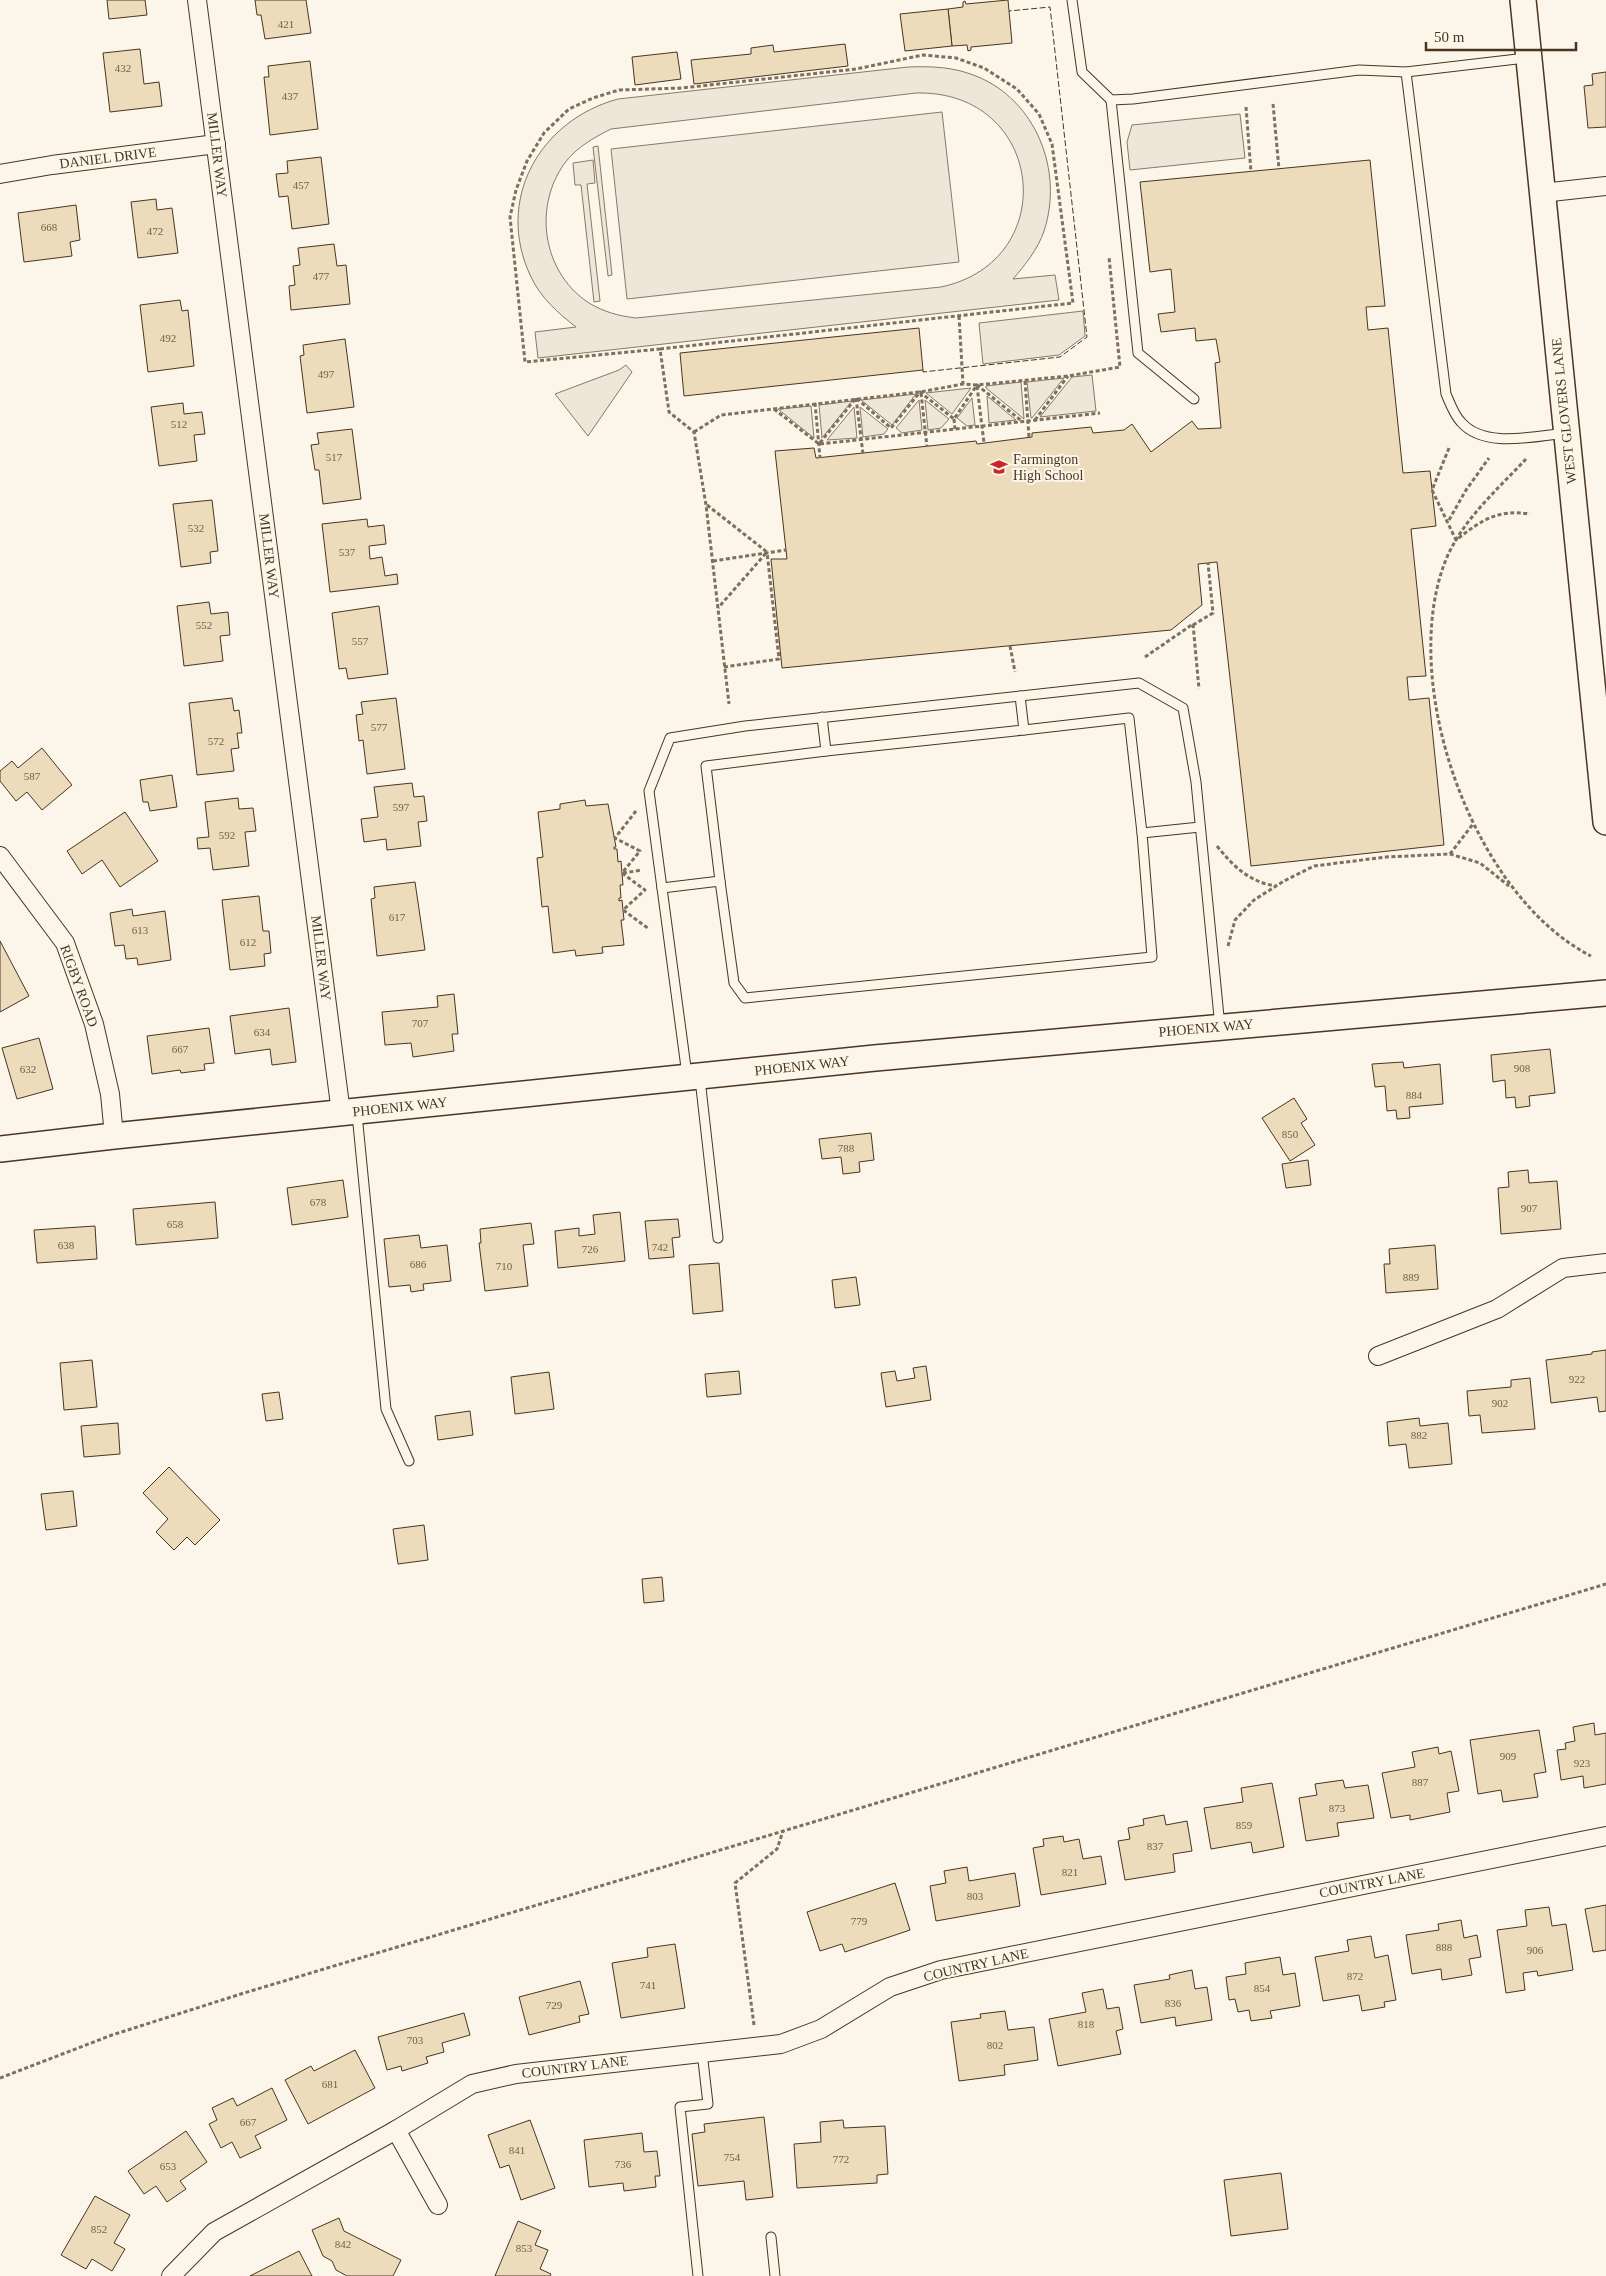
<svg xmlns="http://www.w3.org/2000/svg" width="1606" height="2276" viewBox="0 0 1606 2276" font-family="Georgia,serif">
	<rect width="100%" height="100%" fill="#fbf6e9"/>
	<!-- green -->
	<g fill="#ede6d9" stroke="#887966" fill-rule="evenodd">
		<path d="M908,67C931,66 954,67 976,76C1036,100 1064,171 1044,231C1038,249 1025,265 1013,279L1055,275L1059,300L538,358L535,332L576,327C558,313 541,298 531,277C494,200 540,120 618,99ZM916,93C1045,90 1063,261 941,287L636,318C619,316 604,312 589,303C546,275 534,216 559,172C570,151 591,139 611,129Z"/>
		<polygon points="942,112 959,262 627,299 611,149"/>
		<polygon points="1240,114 1245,158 1130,170 1127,142 1132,125"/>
		<polygon points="598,146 612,275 608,276 593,147"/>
		<polygon points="593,160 595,183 587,184 600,301 594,302 581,185 575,185 573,163"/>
		<polygon points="1083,311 1085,336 1059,355 983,364 979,323"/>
		<polygon points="626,365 632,372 588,436 555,394 619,370"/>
		<polygon points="1092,375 1096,411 1040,417 1072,377"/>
		<polygon points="1064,378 1032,418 1031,418 1027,382"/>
		<polygon points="1021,382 1024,419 986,388 986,386"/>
		<polygon points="971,388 952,414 926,393"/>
		<polygon points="916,394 892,425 861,400"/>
		<polygon points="987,396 1016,420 989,423"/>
		<polygon points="972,398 975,425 967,426 957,418"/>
		<polygon points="919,400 922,430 902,433 896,428"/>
		<polygon points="925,400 949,419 941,428 928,430"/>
		<polygon points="852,401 822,438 819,405"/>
		<polygon points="811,406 814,438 778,409"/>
		<polygon points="854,407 857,438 827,440"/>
		<polygon points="860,407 888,429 884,434 863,437"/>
	</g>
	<!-- building -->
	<g fill="#ecdcbc" stroke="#4a3520">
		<polygon points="107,0 145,0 147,15 109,19"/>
		<polygon points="255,0 306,0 311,33 265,39 261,15 257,15"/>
		<polygon points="1008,0 1012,43 971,47 971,50 968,51 967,45 952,46 948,9 963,7 963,2 965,1 966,4"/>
		<polygon points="948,9 952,46 905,51 900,14"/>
		<polygon points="845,44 848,66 694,84 691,60 751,54 751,48 773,45 774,52"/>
		<polygon points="140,49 144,84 159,82 162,106 110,112 103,53"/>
		<polygon points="677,52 681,79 635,85 632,57"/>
		<polygon points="310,61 318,129 270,135 264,77 269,77 268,66"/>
		<polygon points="1606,72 1606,127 1588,128 1584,86 1593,85 1592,74"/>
		<polygon points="321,157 329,224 292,229 288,196 279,197 276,174 288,173 287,161"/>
		<polygon points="1370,160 1385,306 1366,307 1368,330 1388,328 1403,473 1430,471 1436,526 1411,529 1426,676 1407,677 1409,700 1429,698 1444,845 1251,866 1217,562 1198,564 1202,605 1171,630 782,668 771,559 787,559 775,451 814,448 816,458 976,441 977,444 1032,437 1032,433 1091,427 1093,433 1124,430 1132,424 1151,452 1192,421 1198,429 1221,428 1215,363 1220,362 1216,339 1196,341 1195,328 1161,332 1158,314 1175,312 1171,269 1150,272 1140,182"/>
		<polygon points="156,199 157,210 172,208 178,253 138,258 131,202"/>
		<polygon points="76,205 80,240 70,242 72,256 24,262 18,213"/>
		<polygon points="334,244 337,266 346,265 350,304 291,310 289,286 295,285 293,266 300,265 298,248"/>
		<polygon points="180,300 182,311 188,310 194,366 148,372 140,305"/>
		<polygon points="919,328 923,370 684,396 680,353"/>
		<polygon points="345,339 354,407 307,413 300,356 304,355 303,345"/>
		<polygon points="183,403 184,414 202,412 205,434 194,435 197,461 159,466 151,407"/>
		<polygon points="352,429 361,499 323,504 319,470 315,470 311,445 319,444 317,433"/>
		<polygon points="212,500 218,551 210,552 211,563 181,567 173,504"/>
		<polygon points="367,519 368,527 384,525 386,544 369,546 370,559 382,557 385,576 397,574 398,584 330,592 322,524"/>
		<polygon points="209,602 211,614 228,612 230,635 220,636 223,661 184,666 177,606"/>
		<polygon points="379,606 388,674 348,679 346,668 339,669 332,613"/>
		<polygon points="232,698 234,711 239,710 242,733 237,733 239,748 231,749 234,771 197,775 189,703"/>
		<polygon points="396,698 405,769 367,774 363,740 359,741 356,715 363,714 361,702"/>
		<polygon points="42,748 72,785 42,810 27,792 16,801 0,781 0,771 12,761 18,768"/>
		<polygon points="172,775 177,807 150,811 148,802 143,802 140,780"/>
		<polygon points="412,783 414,797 424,796 427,821 418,822 421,846 387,850 386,839 364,842 361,819 378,817 374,787"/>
		<polygon points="238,798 239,809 253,808 256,831 245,832 249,866 213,870 210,848 198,849 197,838 209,837 205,802"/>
		<polygon points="585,800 586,806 608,804 616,847 614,847 614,849 617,849 618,862 621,861 623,885 620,885 621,898 619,898 619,901 622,900 624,920 621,920 624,945 602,947 603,953 576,956 575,950 553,953 548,906 542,907 537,858 543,857 538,812 560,809 560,804"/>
		<polygon points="125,812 158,861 120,887 102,860 82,874 67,851"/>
		<polygon points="415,882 425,950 377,956 371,899 375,898 374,887"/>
		<polygon points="259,896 263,931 269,931 271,953 264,954 265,966 230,970 222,900"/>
		<polygon points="132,909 133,916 165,911 171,960 138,965 137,958 126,959 124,945 115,946 110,913"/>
		<polygon points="0,941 29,996 0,1012"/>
		<polygon points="454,994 458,1034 452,1034 454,1051 413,1057 411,1043 385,1045 382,1012 438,1007 437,996"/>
		<polygon points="289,1008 296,1062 272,1065 270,1049 235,1054 230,1016"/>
		<polygon points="209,1028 214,1063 204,1064 205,1070 181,1073 180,1070 152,1074 147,1036"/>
		<polygon points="39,1038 53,1089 17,1099 2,1048"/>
		<polygon points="1550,1049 1555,1093 1529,1096 1530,1106 1516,1108 1515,1097 1506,1098 1505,1080 1493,1082 1491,1055"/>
		<polygon points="1403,1062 1404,1068 1440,1064 1443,1104 1409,1107 1410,1118 1397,1119 1396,1110 1387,1111 1385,1086 1375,1087 1372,1064"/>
		<polygon points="1294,1098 1307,1119 1301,1123 1315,1145 1290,1161 1262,1118"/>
		<polygon points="871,1133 874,1160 859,1162 860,1172 843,1174 841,1157 822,1159 819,1139"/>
		<polygon points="1308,1160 1311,1185 1286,1188 1282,1164"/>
		<polygon points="1528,1170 1529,1183 1557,1181 1561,1229 1501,1234 1498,1188 1509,1187 1508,1172"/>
		<polygon points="343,1180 348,1217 292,1225 287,1188"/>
		<polygon points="215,1202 218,1238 136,1245 133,1209"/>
		<polygon points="620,1212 625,1261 558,1268 555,1231 579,1228 579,1236 595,1234 593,1215"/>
		<polygon points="678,1219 680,1237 672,1238 674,1257 649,1259 645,1221"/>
		<polygon points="531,1223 534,1244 523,1245 528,1286 485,1291 479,1243 481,1243 480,1229"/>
		<polygon points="95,1226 97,1259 37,1263 34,1230"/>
		<polygon points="419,1235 421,1248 447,1245 451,1281 423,1284 424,1290 411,1292 410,1285 389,1287 384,1239"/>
		<polygon points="1435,1245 1438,1289 1386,1293 1384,1264 1390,1264 1389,1249"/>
		<polygon points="719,1263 723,1311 693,1314 689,1265"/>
		<polygon points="856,1277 860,1305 835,1308 832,1280"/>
		<polygon points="1606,1350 1606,1411 1599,1412 1597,1397 1551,1403 1546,1360 1592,1354 1592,1352"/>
		<polygon points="92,1360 97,1407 64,1410 60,1363"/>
		<polygon points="926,1366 931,1400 886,1407 881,1373 895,1371 897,1381 915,1378 913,1368"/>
		<polygon points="739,1371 741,1394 707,1397 705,1374"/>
		<polygon points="549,1372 554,1409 515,1414 511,1377"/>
		<polygon points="1530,1378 1535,1429 1482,1433 1480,1415 1469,1416 1467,1391 1511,1387 1511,1380"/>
		<polygon points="279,1392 283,1419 266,1421 262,1394"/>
		<polygon points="470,1411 473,1435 438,1440 435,1416"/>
		<polygon points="1419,1418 1420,1426 1448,1423 1452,1464 1409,1468 1406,1444 1389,1446 1387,1422"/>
		<polygon points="118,1423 120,1454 84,1457 81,1426"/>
		<polygon points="169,1467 220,1520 195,1545 187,1537 174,1550 156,1532 168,1519 143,1493"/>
		<polygon points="73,1491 77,1526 46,1530 41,1494"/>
		<polygon points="424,1525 428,1560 398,1564 393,1529"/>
		<polygon points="662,1577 664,1601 644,1603 642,1579"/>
		<polygon points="1594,1723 1595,1735 1606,1733 1606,1784 1584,1788 1583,1776 1561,1780 1557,1750 1566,1749 1565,1743 1575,1741 1573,1727"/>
		<polygon points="1539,1730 1546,1772 1534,1774 1538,1797 1503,1802 1501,1790 1478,1794 1470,1740"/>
		<polygon points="1438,1747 1439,1754 1451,1751 1459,1791 1447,1793 1450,1812 1410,1820 1410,1815 1391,1818 1382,1773 1415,1767 1412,1752"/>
		<polygon points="1343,1780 1345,1788 1368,1785 1374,1818 1337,1823 1339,1836 1306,1841 1299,1798 1317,1795 1315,1784"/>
		<polygon points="1272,1783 1284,1847 1253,1853 1251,1842 1211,1849 1204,1808 1243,1802 1241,1788"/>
		<polygon points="1164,1815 1166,1825 1187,1821 1192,1851 1173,1854 1175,1872 1125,1880 1118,1841 1130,1839 1128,1828 1144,1825 1143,1819"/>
		<polygon points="1063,1836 1064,1842 1079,1839 1083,1859 1101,1856 1106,1884 1041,1895 1033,1848 1044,1846 1043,1839"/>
		<polygon points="967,1867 969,1881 1015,1873 1020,1906 936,1921 930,1886 946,1883 944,1871"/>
		<polygon points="895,1883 910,1930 845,1952 842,1944 820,1951 807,1912"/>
		<polygon points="1606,1905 1606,1950 1593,1952 1585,1909"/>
		<polygon points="1549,1907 1552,1926 1566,1924 1573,1970 1538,1976 1537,1971 1523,1973 1525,1990 1506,1993 1497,1930 1527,1926 1525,1910"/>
		<polygon points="1461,1920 1464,1938 1477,1935 1481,1957 1469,1959 1472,1975 1442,1980 1441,1969 1412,1974 1406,1935 1439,1930 1438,1924"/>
		<polygon points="1371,1936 1375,1958 1388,1955 1396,2000 1384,2002 1385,2007 1362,2011 1359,1995 1323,2001 1315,1957 1349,1951 1347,1940"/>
		<polygon points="675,1944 685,2008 621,2018 612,1963 648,1957 647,1948"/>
		<polygon points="1280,1957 1283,1975 1295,1973 1300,2006 1270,2011 1272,2018 1251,2021 1249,2010 1238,2012 1235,1999 1229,2000 1226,1977 1246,1974 1245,1963"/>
		<polygon points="1192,1970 1195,1989 1207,1987 1212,2020 1176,2026 1175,2017 1141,2023 1134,1985 1170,1979 1169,1975"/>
		<polygon points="580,1981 589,2014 579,2016 580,2022 529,2035 519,1997"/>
		<polygon points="1103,1989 1107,2009 1119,2007 1123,2029 1116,2031 1121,2054 1058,2066 1049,2019 1086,2012 1082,1993"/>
		<polygon points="1005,2011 1008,2030 1034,2027 1038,2060 1004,2065 1005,2075 959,2081 951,2022 981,2018 980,2014"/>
		<polygon points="464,2013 470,2035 442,2043 444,2052 426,2057 428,2063 402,2071 401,2066 387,2070 378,2037"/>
		<polygon points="355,2050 375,2088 308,2124 285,2080 311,2066 314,2071"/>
		<polygon points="272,2088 287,2120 255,2136 261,2148 240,2158 232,2142 221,2148 209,2124 217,2120 212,2108 233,2098 237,2106"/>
		<polygon points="764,2117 773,2197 746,2200 744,2181 698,2186 692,2134 705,2132 704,2124"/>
		<polygon points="530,2120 555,2188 521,2200 509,2165 500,2168 488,2135"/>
		<polygon points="843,2120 844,2128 885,2126 888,2174 877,2175 877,2183 797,2188 794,2144 821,2142 820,2122"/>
		<polygon points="186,2131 207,2162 180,2181 186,2189 167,2202 156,2186 144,2194 128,2171"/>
		<polygon points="642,2133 644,2152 657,2151 660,2176 655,2176 656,2187 624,2191 623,2183 589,2187 584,2140"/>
		<polygon points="1281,2173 1288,2229 1231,2236 1224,2180"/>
		<polygon points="95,2196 130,2215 114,2243 125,2249 112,2271 92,2259 86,2269 61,2255"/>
		<polygon points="339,2218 344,2231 401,2260 393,2276 347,2276 336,2270 332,2261 323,2256 312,2230"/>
		<polygon points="518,2221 541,2231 535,2245 548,2250 540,2269 551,2274 550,2276 495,2276"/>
		<polygon points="299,2251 312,2276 250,2276"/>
	</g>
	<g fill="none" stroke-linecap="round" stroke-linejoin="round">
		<!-- lane casing -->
		<g stroke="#4a3520" stroke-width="11">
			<g id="lane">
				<polyline points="1072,0 1082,72 1111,100 1133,99 1359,70 1406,72"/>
				<path d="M1526,58L1406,72L1446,394C1450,403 1454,415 1461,422C1484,449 1534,436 1566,433"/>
				<polyline points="1111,100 1138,353 1194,399"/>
				<polyline points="822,717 826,751 1024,730 1020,696"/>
				<polyline points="1024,730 1129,718 1142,833"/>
				<polyline points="720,881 706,766 826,751"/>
				<polyline points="662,888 720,881 734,983 745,998 1152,957 1142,833 1200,827"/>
				<polyline points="687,1075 649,791 670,738 745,726 1139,683 1183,708 1196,782 1220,1027"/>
				<polyline points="700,1079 718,1238"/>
				<polyline points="357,1114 386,1409 409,1461"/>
				<polyline points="771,2237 775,2276"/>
				<polyline points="698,2276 680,2107 708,2104 702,2052"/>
			</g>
		</g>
		<!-- street casing -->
		<g stroke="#4a3520" stroke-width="20">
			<g id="street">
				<polyline points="197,0 341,1113"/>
				<polyline points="0,174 52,165 216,144"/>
				<polyline points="1542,193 1606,186"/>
				<polyline points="0,856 65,943 94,1024 110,1094 114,1136"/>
				<polyline points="1378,1356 1497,1309 1563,1268 1606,1263"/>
				<polyline points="396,2130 438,2205"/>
				<polyline points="171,2276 214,2232 396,2130 472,2084 516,2074 781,2044 821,2029 890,1987 941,1970 1606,1836"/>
			</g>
		</g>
		<!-- secondary casing -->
		<g stroke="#4a3520" stroke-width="28">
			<g id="secondary">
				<polyline points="1523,0 1606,822"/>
				<polyline points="0,1149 114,1136 875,1058 1606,993"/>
			</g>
		</g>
		<!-- path -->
		<g stroke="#7f6f5c" stroke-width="3" stroke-dasharray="4 2.5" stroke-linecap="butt">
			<polyline points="1273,104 1279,169"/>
			<polyline points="1246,107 1251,172"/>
			<polyline points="959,316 963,384"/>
			<polyline points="660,349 1073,303 1052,144 1039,114 1017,89 984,68 956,58 923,55 856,69 682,88 619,90 593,98 569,109 544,133 527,161 516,190 510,217 525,362 660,349 669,412 694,432 706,505 729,704"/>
			<polyline points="1025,381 1029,437"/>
			<polyline points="977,386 984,443"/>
			<polyline points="921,393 927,447"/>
			<polyline points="856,398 863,454"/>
			<polyline points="815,403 820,458"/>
			<polyline points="774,409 819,444 856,398 891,428 920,392 954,419 977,385 1023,422"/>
			<polyline points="954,419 955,429"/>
			<polyline points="1035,420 1068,376"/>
			<polyline points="694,432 721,415 920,392 963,384 977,385 1068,376 1120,367 1109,257"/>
			<polyline points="820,444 1100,413"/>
			<path d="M1449,448L1432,490L1456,540C1482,520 1497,509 1530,514"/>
			<path d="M1526,459C1497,490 1461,521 1445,562C1398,684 1473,896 1591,956"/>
			<polyline points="707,505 767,552 718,608"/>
			<polyline points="1449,520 1466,490 1489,458"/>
			<polyline points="713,561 786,550"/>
			<polyline points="1193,625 1213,613 1208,563"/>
			<polyline points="1010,646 1015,672"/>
			<polyline points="1145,657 1193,624 1199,689"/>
			<polyline points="724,667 779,659 767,552"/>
			<polyline points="636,811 615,838 640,851 622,873 645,890 623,910 649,929"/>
			<path d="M1217,846C1233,866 1249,882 1276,886"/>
			<polyline points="1450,854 1473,824"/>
			<polyline points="623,873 642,870"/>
			<polyline points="1228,946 1235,920 1254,900 1284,881 1314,866 1386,857 1450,854 1480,863 1509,886"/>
			<polyline points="754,2025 735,1883 777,1849 783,1831"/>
			<polyline points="0,2078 112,2035 244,1993 1606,1584"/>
		</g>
		<!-- lane -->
		<use href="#lane" stroke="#fbf6e9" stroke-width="9"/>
		<!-- street -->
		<use href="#street" stroke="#fbf6e9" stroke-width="18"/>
		<!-- secondary -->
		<use href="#secondary" stroke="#fbf6e9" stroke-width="25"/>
		<!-- fence -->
		<polyline stroke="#4a3520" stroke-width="1" stroke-dasharray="6 2.5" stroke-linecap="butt" points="923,370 923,372 1060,357 1087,337 1050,7 1009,11"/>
	</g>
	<!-- icons -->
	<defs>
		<g id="school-bare" transform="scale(1.35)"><path d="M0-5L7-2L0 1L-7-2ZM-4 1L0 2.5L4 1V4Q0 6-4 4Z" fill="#c62828" stroke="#fbf6e9" stroke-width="2.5" paint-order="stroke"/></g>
	</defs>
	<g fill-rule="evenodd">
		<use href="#school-bare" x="999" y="467"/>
	</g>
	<g text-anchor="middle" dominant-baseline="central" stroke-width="4" stroke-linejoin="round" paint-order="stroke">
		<!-- number labels -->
		<g font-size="11" fill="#725f47">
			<text x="286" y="24">421</text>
			<text x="123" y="68">432</text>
			<text x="290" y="96">437</text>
			<text x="301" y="185">457</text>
			<text x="49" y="227">668</text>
			<text x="155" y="231">472</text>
			<text x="321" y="276">477</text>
			<text x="168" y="338">492</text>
			<text x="326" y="374">497</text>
			<text x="179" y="424">512</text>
			<text x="334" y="457">517</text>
			<text x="196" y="528">532</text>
			<text x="347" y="552">537</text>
			<text x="204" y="625">552</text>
			<text x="360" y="641">557</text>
			<text x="379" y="727">577</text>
			<text x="216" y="741">572</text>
			<text x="32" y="776">587</text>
			<text x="401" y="807">597</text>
			<text x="227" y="835">592</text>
			<text x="397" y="917">617</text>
			<text x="140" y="930">613</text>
			<text x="248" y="942">612</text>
			<text x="420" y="1023">707</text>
			<text x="262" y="1032">634</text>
			<text x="180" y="1049">667</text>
			<text x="1522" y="1068">908</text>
			<text x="28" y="1069">632</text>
			<text x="1414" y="1095">884</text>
			<text x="1290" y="1134">850</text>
			<text x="846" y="1148">788</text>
			<text x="318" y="1202">678</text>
			<text x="1529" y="1208">907</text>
			<text x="175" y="1224">658</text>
			<text x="66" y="1245">638</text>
			<text x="660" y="1247">742</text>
			<text x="590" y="1249">726</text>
			<text x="418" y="1264">686</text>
			<text x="504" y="1266">710</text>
			<text x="1411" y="1277">889</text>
			<text x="1577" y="1379">922</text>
			<text x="1500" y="1403">902</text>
			<text x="1419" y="1435">882</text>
			<text x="1508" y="1756">909</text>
			<text x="1582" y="1763">923</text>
			<text x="1420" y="1782">887</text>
			<text x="1337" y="1808">873</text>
			<text x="1244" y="1825">859</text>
			<text x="1155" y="1846">837</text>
			<text x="1070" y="1872">821</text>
			<text x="975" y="1896">803</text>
			<text x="859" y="1921">779</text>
			<text x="1444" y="1947">888</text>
			<text x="1535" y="1950">906</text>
			<text x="1355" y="1976">872</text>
			<text x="648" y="1985">741</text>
			<text x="1262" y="1988">854</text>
			<text x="1173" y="2003">836</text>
			<text x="554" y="2005">729</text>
			<text x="1086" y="2024">818</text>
			<text x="415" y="2040">703</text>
			<text x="995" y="2045">802</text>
			<text x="330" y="2084">681</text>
			<text x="248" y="2122">667</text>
			<text x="517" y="2150">841</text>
			<text x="732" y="2157">754</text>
			<text x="841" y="2159">772</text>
			<text x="623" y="2164">736</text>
			<text x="168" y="2166">653</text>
			<text x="99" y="2229">852</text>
			<text x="343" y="2244">842</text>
			<text x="524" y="2248">853</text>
		</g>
		<!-- street labels -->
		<g font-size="14" fill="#4a3520" stroke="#fbf6e9">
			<text transform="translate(217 155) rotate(83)">MILLER WAY</text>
			<text transform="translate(108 158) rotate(-7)">DANIEL DRIVE</text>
			<text transform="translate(1564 411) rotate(-96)">WEST GLOVERS LANE</text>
			<text transform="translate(269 556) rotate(83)">MILLER WAY</text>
			<text transform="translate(321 958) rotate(83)">MILLER WAY</text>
			<text transform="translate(79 986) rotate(70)">RIGBY ROAD</text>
			<text transform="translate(1206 1028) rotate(-5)">PHOENIX WAY</text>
			<text transform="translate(802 1066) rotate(-6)">PHOENIX WAY</text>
			<text transform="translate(400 1107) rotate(-6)">PHOENIX WAY</text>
			<text transform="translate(1372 1883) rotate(-11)">COUNTRY LANE</text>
			<text transform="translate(976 1965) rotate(-13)">COUNTRY LANE</text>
			<text transform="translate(575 2067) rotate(-7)">COUNTRY LANE</text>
		</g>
		<!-- poi labels -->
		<g font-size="14" fill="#4a3520" stroke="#fbf6e9" text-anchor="start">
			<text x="1013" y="459">Farmington<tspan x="1013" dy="16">High School</tspan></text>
		</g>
	</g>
	<!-- scale -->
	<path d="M1426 42v8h150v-8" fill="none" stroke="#4a3520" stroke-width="2.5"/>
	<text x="1434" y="42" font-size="15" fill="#4a3520" stroke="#fbf6e9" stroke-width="4" paint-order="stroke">50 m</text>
</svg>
